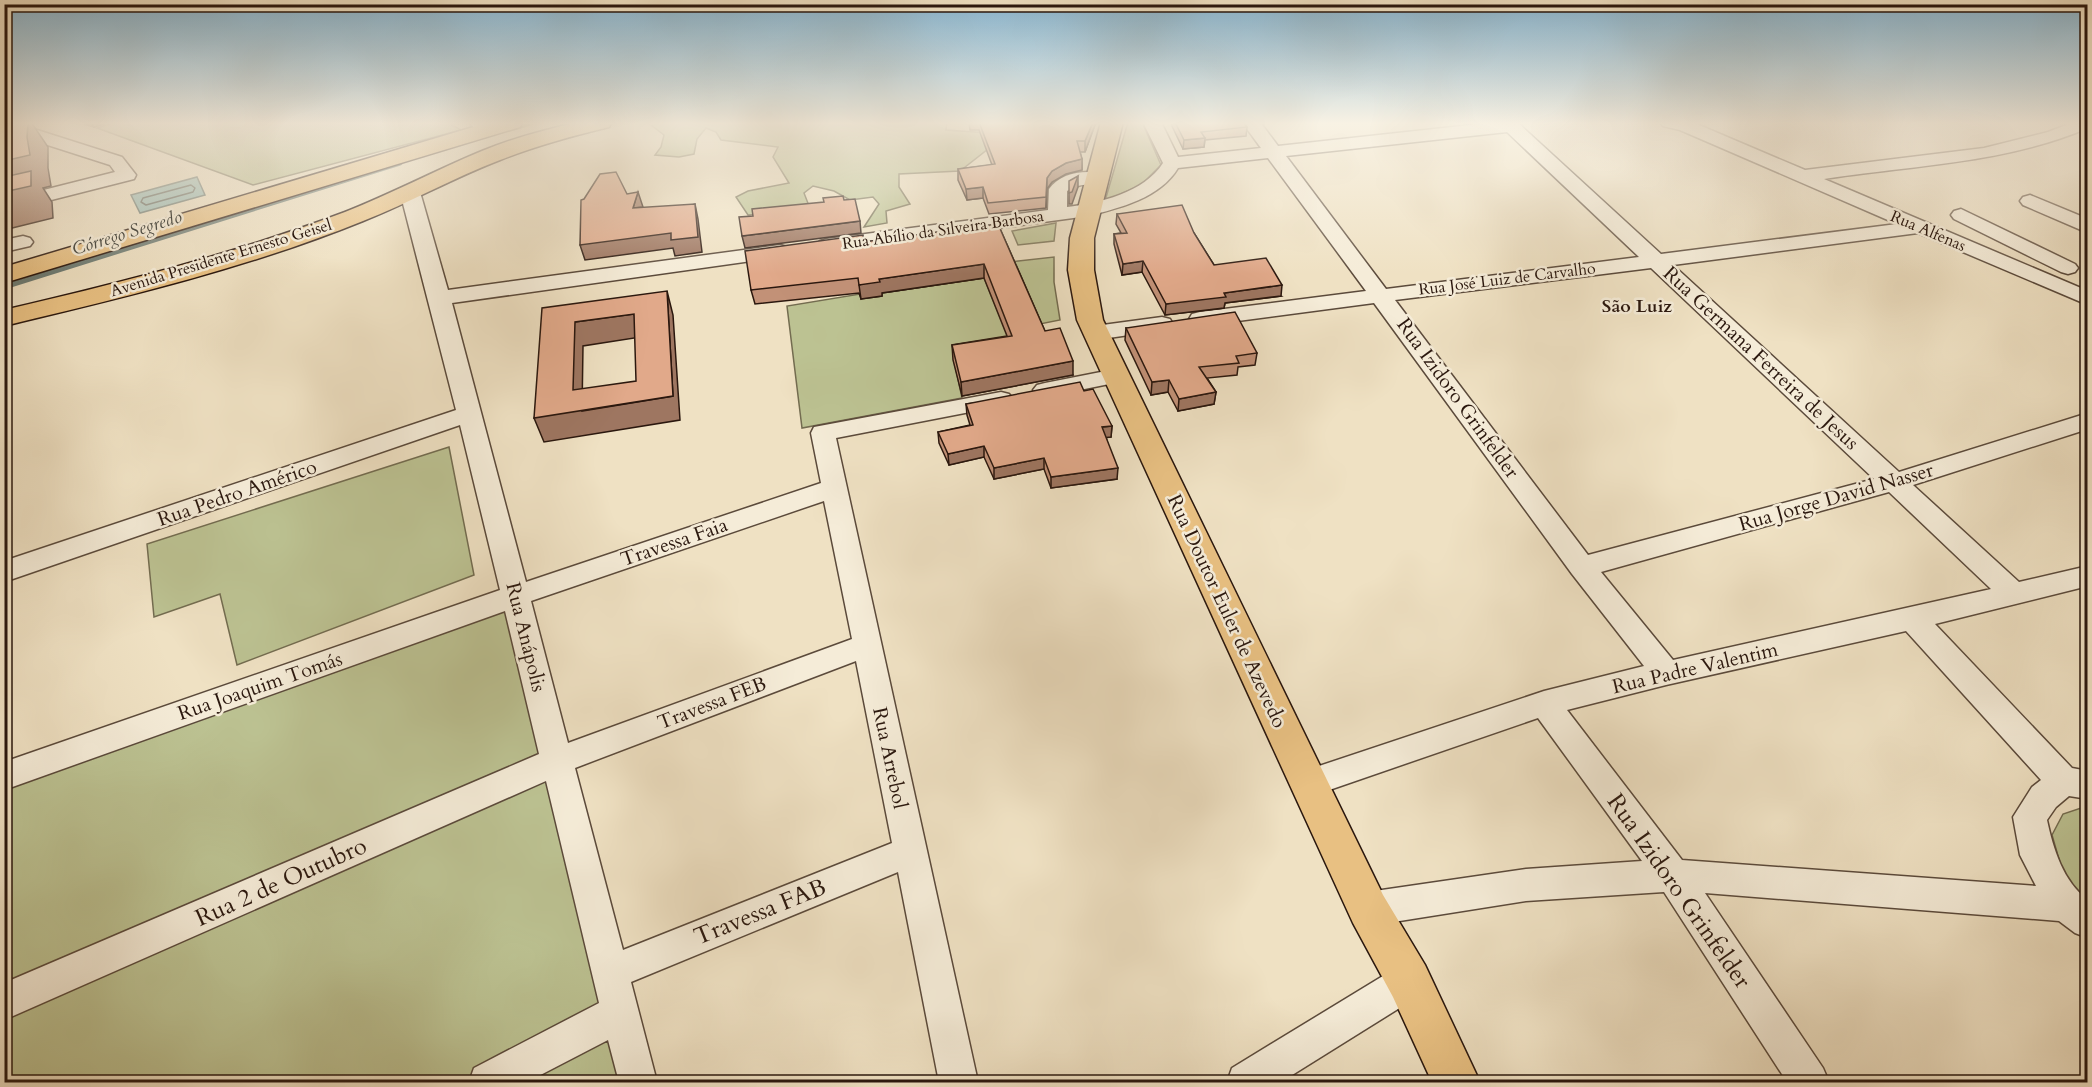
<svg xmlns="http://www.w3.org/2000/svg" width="2092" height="1087" viewBox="0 0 2092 1087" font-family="Cardo,serif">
	<rect width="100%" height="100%" fill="#efe1c3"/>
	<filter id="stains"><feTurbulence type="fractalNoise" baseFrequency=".00333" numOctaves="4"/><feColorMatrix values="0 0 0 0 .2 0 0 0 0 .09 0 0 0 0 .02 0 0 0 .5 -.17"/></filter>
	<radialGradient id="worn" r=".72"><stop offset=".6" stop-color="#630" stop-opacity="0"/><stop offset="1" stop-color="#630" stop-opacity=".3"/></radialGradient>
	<!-- green -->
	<g fill="#bcc292" stroke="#736c50" stroke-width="1.5">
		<polygon points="115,122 447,122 461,130 253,185 97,128"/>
		<polygon points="647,122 947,122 946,130 1007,134 960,171 899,174 899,187 910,204 886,211 887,223 864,227 879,204 873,197 850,200 834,191 813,186 804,193 811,211 748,215 736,197 748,191 789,183 773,157 778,147 721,140 716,132 706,128 697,139 694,154 679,157 655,155 661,147 664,135"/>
		<polygon points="1128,122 1142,122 1161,165 1141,185 1105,201"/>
		<polygon points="1056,223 1054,241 1018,245 1012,231"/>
		<polygon points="1054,257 1054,282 1060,320 1035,325 1009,262"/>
		<polygon points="984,278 1007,334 1032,331 954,360 962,398 802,428 787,306 860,294 861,299 880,289 889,292"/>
		<polygon points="449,447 474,575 237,665 220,594 154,617 147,544"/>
		<polygon points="515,596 613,1017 632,1082 5,1082 4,776"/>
		<polygon points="2087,806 2087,903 2065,880 2052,835 2063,814"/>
	</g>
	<!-- water -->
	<polygon fill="#9abdb7" stroke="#6d7b73" stroke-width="1.5" points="197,177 205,195 140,213 131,195"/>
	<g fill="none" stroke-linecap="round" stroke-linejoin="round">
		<!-- shore -->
		<polygon stroke="#626a62" stroke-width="1.5" points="191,185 195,188 193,192 146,205 141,202 143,198"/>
		<!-- stream -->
		<g stroke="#6d7b73" stroke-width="5">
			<polyline points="514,128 533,122"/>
			<polyline points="4,287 400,163"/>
		</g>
		<!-- minor casing -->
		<g stroke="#5b4a3b" stroke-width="3">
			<g id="minor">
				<polygon points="4,122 12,122 122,157 136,175 134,179 4,212 4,200 115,172 110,165 4,131"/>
				<path d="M469,122H490L499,129L496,133C486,135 475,131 469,122Z"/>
				<path d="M1143,122H1161L1178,157L1261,148L1242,122H1260L1278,146L1498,122H1517L1661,254L1897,224L1680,130L1663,126L1660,122H1692L1805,170L1984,148L2048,132L2074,122H2088V128C2003,164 1913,165 1824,179L2088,291V305L1918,233L1673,265L1899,472L2088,413V429L1913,485L2019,582L2088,566V586L1935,624L2072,768L2088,771V799L2069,796L2056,807L2047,820C2053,848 2063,882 2088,900V938L2075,933L2059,921L1705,893L1823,1068L1829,1082H1787L1664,892L1526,901L1368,926L1356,921L1350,909L1356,897L1368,892L1526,869L1642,861L1538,718L1309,797L1298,793L1293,783L1298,773L1544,691L1644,666L1572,574L1374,303L1200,326L1192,324L1189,319L1192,314L1200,312L1366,291L1268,158L1178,168C1160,198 1120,208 1088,216L827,251L820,249L817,245L820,241L827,239L1048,210L1049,189C1060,173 1085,169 1104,174L1106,178L1104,182C1091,185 1078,183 1067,191V207C1099,203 1144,193 1163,163ZM1507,132L1639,257L1386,289L1286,156ZM1651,268L1874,479L1588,555L1395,300ZM1889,492L1991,589L1673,660L1601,572ZM1906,631L2041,780L2032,787L2013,817L2020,855L2036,886L1682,860L1567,710L1666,685Z"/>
				<path d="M410,186L417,188L420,192L448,290L780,245L787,247L790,251L787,255L780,257L452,303L526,582L821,483L811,433L814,427L1001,392L1009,394L1013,399L1009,404L1001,406L836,438L978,1082H939L898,872L631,982L657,1082H619L608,1040L527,1082H469L474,1068L599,1003L546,781L4,1020V983L539,754L505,611L4,790V762L500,590L460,425L4,582V561L456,410L400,192L403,188ZM824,501L852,639L568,743L531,601ZM856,661L892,843L623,950L575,768Z"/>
				<polygon points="2030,195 2088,219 2088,233 2023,205 2020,201 2023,197"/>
				<polygon points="1961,209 2075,264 2078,268 2075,272 2068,274 2061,272 1954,219 1951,215 1954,211"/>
				<polygon points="23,236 30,238 33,242 30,246 4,252 4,240"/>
				<polygon points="1162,317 1170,319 1173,324 1170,329 1095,340 1087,338 1084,333 1087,328 1095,326"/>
				<polygon points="1116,369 1124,371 1128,376 1124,381 1045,397 1037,395 1033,390 1037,385 1045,383"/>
				<polygon points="1409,963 1422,968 1427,981 1422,994 1281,1082 1227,1082 1232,1068 1396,968"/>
			</g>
		</g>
		<!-- major casing -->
		<g stroke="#2a170e" stroke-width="3">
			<g id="major">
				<polygon points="490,122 523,122 520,127 4,283 4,267"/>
				<path d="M578,122H612L609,127C572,136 535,146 500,160C453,178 409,203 363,221C247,268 125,297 4,326V310C120,283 234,254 345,212C391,194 436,170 482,151C513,138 545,130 578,122Z"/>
				<polygon points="1101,122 1123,122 1094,238 1094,270 1103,320 1383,895 1425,965 1480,1082 1432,1082 1393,997 1353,923 1077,320 1068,270 1070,238"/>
			</g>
		</g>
		<!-- path -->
		<polyline stroke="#2a170e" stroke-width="3" stroke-dasharray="3 2" stroke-linecap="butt" points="1789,122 1796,122"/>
		<!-- minor -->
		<use href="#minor" fill="#f5ecd8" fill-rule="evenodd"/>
		<!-- major -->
		<use href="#major" fill="#e8c082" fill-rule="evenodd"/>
	</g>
	<!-- wall -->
	<g fill="#c29177" stroke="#2a170e" stroke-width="1.5">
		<polygon points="76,122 108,122 94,127"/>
		<polygon points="969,122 1096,122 1085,152 1080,152 1082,159 1082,170 1066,174 1052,182 1047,189 1046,208 989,214 983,198 967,200 958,180 958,169 992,165 979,130 970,130"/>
		<polygon points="1170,122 1243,122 1247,127 1246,136 1205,140 1204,147 1183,149"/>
		<polygon points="1117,214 1194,233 1214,265 1281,296 1225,303 1224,308 1165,315 1142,272 1122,275 1114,244 1114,234 1121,233 1116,224"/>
		<polygon points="998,224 1045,331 1073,375 962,396 953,360 952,345 1007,336 984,278 882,293 882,296 861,299 859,293 755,304 751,290 864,242"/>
		<polygon points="1126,328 1257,353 1255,365 1238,367 1237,375 1207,378 1216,392 1214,404 1178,411 1168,392 1151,395 1125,340"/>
		<polygon points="1084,391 1112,426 1111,437 1106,437 1117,479 1051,488 1044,469 994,479 984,457 949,465 939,443 938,432 970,425 967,415 966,404"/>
	</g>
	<!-- shaded-wall -->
	<g fill="#9e7661" stroke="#2a170e" stroke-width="1.5">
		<polygon points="28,122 31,122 48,147 48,168 51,186 43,188 52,202 53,218 4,230 4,161 27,137"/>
		<polygon points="90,122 108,122 94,127"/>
		<polygon points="1093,122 1096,122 1085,152 1085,141"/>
		<polygon points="1205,138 1204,147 1183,149 1184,140"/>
		<polygon points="1082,159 1082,170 1066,174 1052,182 1047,189 1046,208 1047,178 1052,171 1066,163"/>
		<polygon points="1078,176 1078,187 1072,204 1069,204 1069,193"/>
		<polygon points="983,187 983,198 967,200 966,189"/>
		<polygon points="638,192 643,207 633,208"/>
		<polygon points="695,204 698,219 702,252 675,256 673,248 585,260 580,245"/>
		<polygon points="860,221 861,233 745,248 742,236"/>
		<polygon points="1143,261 1142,272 1122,275 1123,264"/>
		<polygon points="984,264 984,278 882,293 882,296 861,299 859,285 879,279"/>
		<polygon points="1282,285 1281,296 1225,303 1224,308 1165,315 1166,304 1224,293"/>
		<polygon points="667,291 673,315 680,420 544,442 534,418 575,322 634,314 641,337 583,346 582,411 673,396"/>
		<polygon points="1073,361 1073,375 962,396 961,382"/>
		<polygon points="1169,380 1168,392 1151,395 1152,382"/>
		<polygon points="1216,392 1214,404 1178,411 1179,399"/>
		<polygon points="1112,426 1111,437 1102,438 1102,427"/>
		<polygon points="984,446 984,457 949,465 948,454"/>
		<polygon points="1044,458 1044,469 994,479 994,468"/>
		<polygon points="1118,468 1117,479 1051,488 1051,477"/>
	</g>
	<!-- building -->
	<g fill="#e1a98a" stroke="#2a170e" stroke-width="1.5" fill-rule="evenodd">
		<polygon points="17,122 28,122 27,137 30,155 4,161 4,124"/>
		<polygon points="979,122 1093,122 1085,141 1077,141 1082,159 1066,163 1052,171 1047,178 1046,197 988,203 983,187 966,189 958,169 995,164"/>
		<polygon points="1175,122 1243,122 1247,127 1201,132 1205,138 1184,140"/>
		<polygon points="31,171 31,186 4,192 4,177"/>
		<polygon points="616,172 627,194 638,192 633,208 695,204 698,237 671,240 671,233 580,245 581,200 584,199 600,174"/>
		<polygon points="1078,176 1072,192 1069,193 1069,181"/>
		<polygon points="843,196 844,200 855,199 860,221 742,236 739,217 753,216 752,209 824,202 823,198"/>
		<polygon points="1182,205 1194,233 1214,265 1266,258 1282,285 1224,293 1226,297 1166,304 1143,261 1123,264 1114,234 1127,233 1117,214"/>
		<polygon points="998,224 1045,331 1060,328 1073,361 961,382 952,345 1012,336 984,264 879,279 880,282 859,285 858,278 751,290 745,251 863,235 864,242"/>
		<path d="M667,291L673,396L534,418L542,308ZM634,314L636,381L573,390L575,322Z"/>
		<polygon points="1235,312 1257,353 1236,356 1239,363 1199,367 1216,392 1179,399 1169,380 1152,382 1126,328"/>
		<polygon points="1080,382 1084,391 1093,389 1112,426 1102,427 1118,468 1051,477 1044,458 994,468 984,446 948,454 938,432 973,425 966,404"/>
	</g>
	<!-- sky -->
	<linearGradient id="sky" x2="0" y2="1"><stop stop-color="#89b8d4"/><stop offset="0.45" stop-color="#f8f2e4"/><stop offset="1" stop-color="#f8f2e4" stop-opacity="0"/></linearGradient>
	<rect width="2092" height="274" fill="url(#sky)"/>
	<g text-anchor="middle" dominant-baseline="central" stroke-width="5" stroke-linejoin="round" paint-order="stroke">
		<!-- far-street labels -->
		<g font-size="16" fill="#2a170e" stroke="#f5ecd8">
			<text transform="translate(943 230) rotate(-8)">Rua Abílio da Silveira Barbosa</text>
			<text transform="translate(1928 231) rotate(23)">Rua Alfenas</text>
			<text transform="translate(221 258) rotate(-17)">Avenida Presidente Ernesto Geisel</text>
			<text transform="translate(1507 279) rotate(-7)">Rua José Luiz de Carvalho</text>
		</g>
		<!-- far-water labels -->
		<g font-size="18" font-style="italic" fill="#515149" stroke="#f5ecd8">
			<text transform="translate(127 233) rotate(-17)">Córrego Segredo</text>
		</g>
		<!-- far-neighbourhood labels -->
		<g font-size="18" font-weight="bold" fill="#2a170e" stroke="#f5ecd8">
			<text x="1637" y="306">São Luiz</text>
		</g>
		<!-- street labels -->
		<g font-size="20" fill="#2a170e" stroke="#f5ecd8">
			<text transform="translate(1761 358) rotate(43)">Rua Germana Ferreira de Jesus</text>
			<text transform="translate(1458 398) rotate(54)">Rua Izidoro Grinfelder</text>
			<text transform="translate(237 493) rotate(-19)">Rua Pedro Américo</text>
			<text transform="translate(1836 497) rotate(-16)">Rua Jorge David Nasser</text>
			<text transform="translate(674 542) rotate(-19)">Travessa Faia</text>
			<text transform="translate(1227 611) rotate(65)">Rua Doutor Euler de Azevedo</text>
			<text transform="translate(526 637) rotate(76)">Rua Anápolis</text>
			<text transform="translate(1695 668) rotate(-13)">Rua Padre Valentim</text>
			<text transform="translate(260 686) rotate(-19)">Rua Joaquim Tomás</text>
			<text transform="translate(712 703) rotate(-21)">Travessa FEB</text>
			<text transform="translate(890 758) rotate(78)">Rua Arrebol</text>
		</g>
		<!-- near-street labels -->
		<g font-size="24" fill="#2a170e" stroke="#f5ecd8">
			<text transform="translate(281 882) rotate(-24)">Rua 2 de Outubro</text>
			<text transform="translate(1679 891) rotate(55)">Rua Izidoro Grinfelder</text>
			<text transform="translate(760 912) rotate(-22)">Travessa FAB</text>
		</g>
	</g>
	<!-- margin -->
	<rect width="2092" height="1087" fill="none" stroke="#efe1c3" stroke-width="24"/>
	<rect x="6" y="6" width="2080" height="1075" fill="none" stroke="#2a170e" stroke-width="3"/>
	<rect x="12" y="12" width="2068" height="1063" fill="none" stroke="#2a170e" stroke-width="1.5"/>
	<rect width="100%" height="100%" filter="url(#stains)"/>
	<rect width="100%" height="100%" fill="url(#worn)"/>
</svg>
